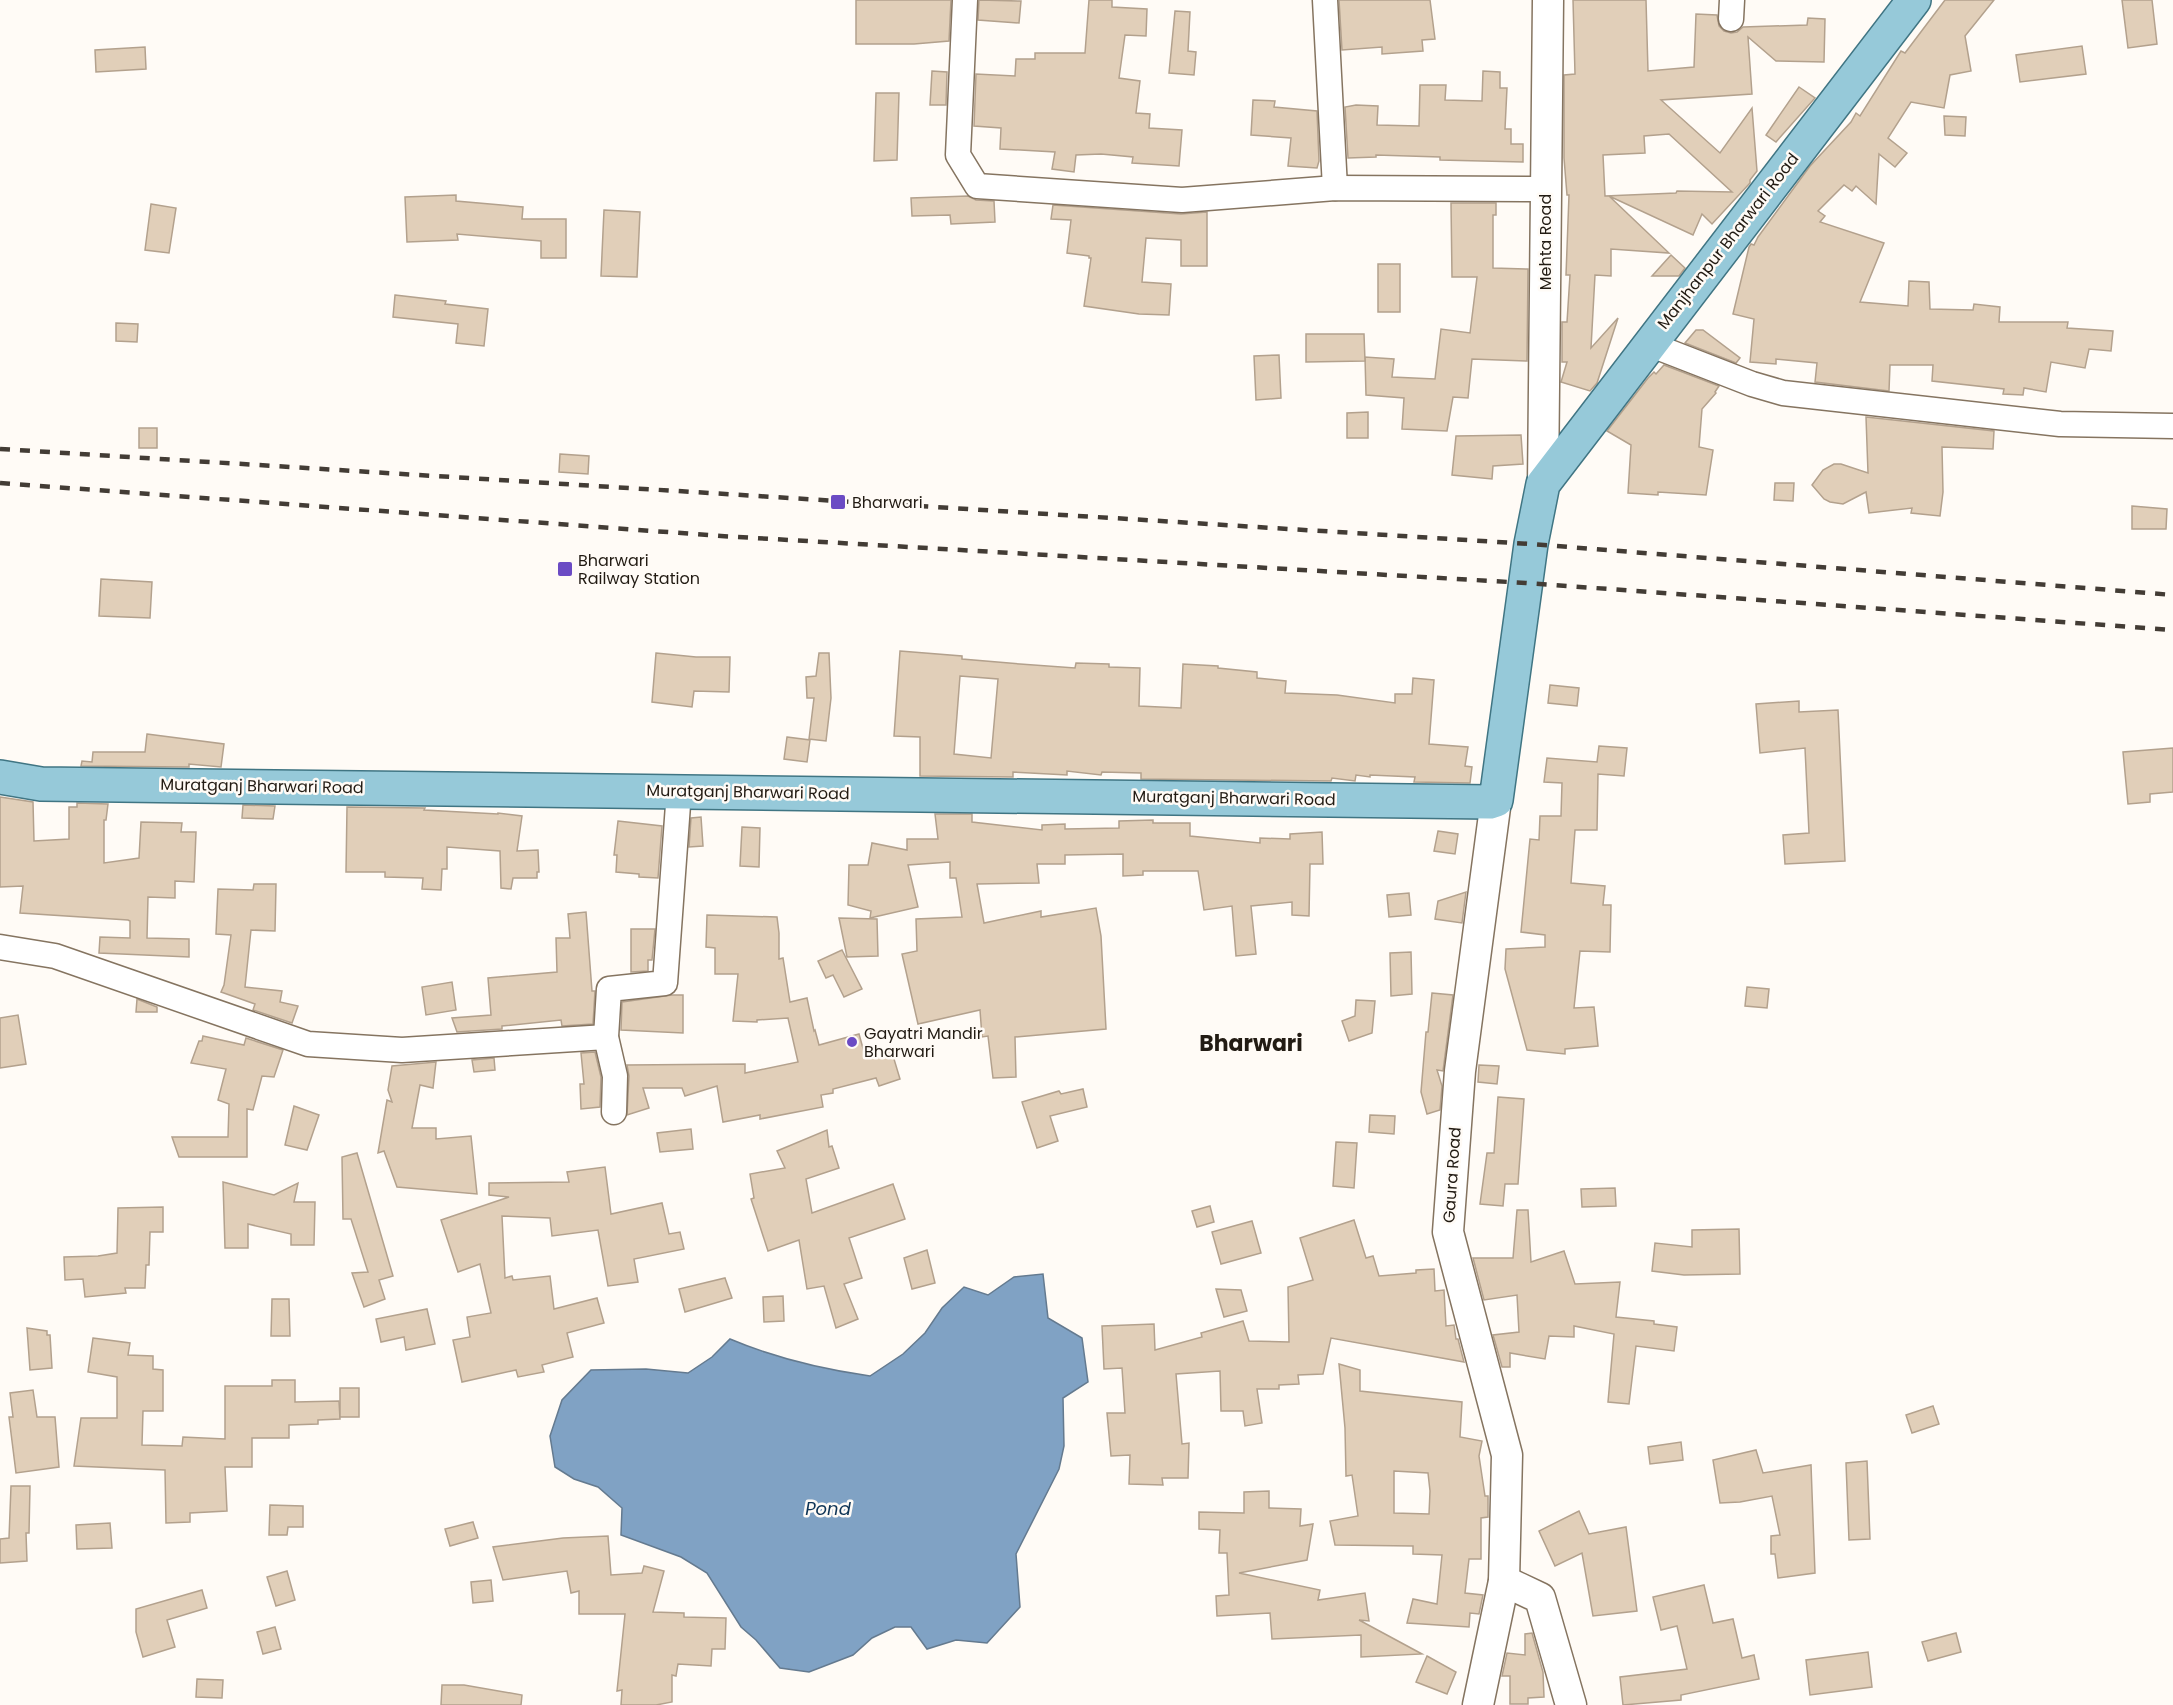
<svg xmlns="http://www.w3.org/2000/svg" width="2173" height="1705" viewBox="0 0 2173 1705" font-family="Poppins,sans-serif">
	<rect width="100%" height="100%" fill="#fffbf6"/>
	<!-- water -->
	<path fill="#80a2c4" stroke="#647a8f" stroke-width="1.5" d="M1043,1274L1048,1318L1082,1338L1088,1382L1063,1398L1064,1446L1059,1469L1016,1554L1020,1607L987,1643L956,1640L927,1649L911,1627H895L872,1638L853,1655L809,1672L780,1668L756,1640L741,1627L707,1573L681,1557L621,1535L622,1508L598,1487L574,1479L555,1467L550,1436L562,1400L591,1370L646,1369L688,1373L712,1357L730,1339C775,1358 821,1369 870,1376L903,1354L925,1333L942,1308L964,1287L988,1295L1014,1277Z"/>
	<!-- building -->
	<g fill="#e1cfb9" stroke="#b3a18d" stroke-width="1.5" fill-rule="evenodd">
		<polygon points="856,0 951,0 949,41 914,44 856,44"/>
		<polygon points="979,0 1021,1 1019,23 978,20"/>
		<polygon points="1089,0 1112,0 1112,7 1147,9 1146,36 1125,35 1119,78 1140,81 1136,113 1150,114 1149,128 1182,130 1179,166 1132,163 1133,157 1101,154 1076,155 1074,172 1052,169 1055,152 1000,149 1001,128 974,126 976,74 1015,76 1016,59 1035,59 1035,53 1085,53"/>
		<polygon points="1339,0 1430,0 1435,39 1422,40 1423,51 1382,54 1382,47 1342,50"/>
		<path d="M1573,0H1646L1648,71L1694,67L1696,14L1717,15L1719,26L1724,31L1731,33L1737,32L1743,27L1807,25L1808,18L1825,19L1824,62L1776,61L1748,37L1752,94L1661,100L1720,153L1752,108L1757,171L1750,180V183L1712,224L1702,214L1693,235L1609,196L1669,253L1611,249V276L1595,275L1591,348L1618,318L1597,383L1590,391L1561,382L1567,362H1562V322H1567L1570,275H1566L1569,195H1567L1564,158V75L1575,74ZM1669,134L1732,192L1677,191L1676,193L1605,196L1603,155L1645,153L1644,136Z"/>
		<polygon points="1945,0 1994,0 1965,36 1971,71 1950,75 1944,108 1911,102 1888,138 1907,153 1895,167 1879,154 1876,204 1856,186 1852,191 1844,185 1818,211 1825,216 1820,222 1884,243 1860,302 1908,306 1909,281 1929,282 1930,309 1973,310 1974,304 2000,307 1999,322 2068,322 2067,328 2113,331 2111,351 2089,349 2085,368 2051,362 2046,392 2024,388 2023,395 2003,394 2004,389 1932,381 1933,365 1890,365 1889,391 1815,382 1817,363 1776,359 1776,364 1750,362 1754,319 1733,314 1749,247 1751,244 1754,245 1758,237 1810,166 1851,122 1856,113 1860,116 1901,51 1905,53"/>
		<polygon points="2122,0 2152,0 2157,44 2128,48"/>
		<polygon points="1175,11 1190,12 1188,51 1196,52 1194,75 1169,73"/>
		<polygon points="2082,46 2086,74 2020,82 2016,55"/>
		<polygon points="145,47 146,69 96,72 95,50"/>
		<polygon points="932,71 947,72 946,105 930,105"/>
		<polygon points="1483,71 1500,72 1500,88 1507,88 1505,129 1511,129 1511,144 1523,144 1523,162 1440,160 1440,157 1376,155 1376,157 1348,158 1345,107 1356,105 1378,106 1377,125 1419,126 1420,85 1446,85 1445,100 1482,101"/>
		<polygon points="1799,87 1815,98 1776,142 1766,135"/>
		<polygon points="876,93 899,93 897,160 874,161"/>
		<polygon points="1253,100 1275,101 1274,107 1317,111 1319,161 1317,168 1288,166 1291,138 1251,135"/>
		<polygon points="1944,116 1966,117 1965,136 1945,135"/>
		<polygon points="456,195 456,201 523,207 522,219 566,219 566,258 541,258 541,241 457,234 458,240 407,242 405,197"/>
		<polygon points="968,196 976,200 994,201 995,222 951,224 950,215 912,216 911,198"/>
		<polygon points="1451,203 1496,203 1496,215 1493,215 1493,268 1528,269 1527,361 1472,359 1468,398 1453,397 1447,431 1402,429 1404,398 1366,395 1365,357 1394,359 1392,377 1435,379 1441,329 1470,333 1477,277 1452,277"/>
		<polygon points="151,204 176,208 169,253 145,250"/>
		<polygon points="1053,205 1181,214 1207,212 1207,266 1181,266 1181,240 1146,238 1142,282 1171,284 1169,315 1139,314 1084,306 1091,258 1089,258 1089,256 1067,253 1071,220 1051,219"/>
		<polygon points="604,210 640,212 637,277 601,276"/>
		<polygon points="1671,255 1685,268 1679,276 1652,276"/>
		<rect x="1378" y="264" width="22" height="48"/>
		<polygon points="395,295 446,301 445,304 488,309 484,346 456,343 458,324 393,317"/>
		<polygon points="116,323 138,324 137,342 116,341"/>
		<polygon points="1696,330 1703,330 1740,358 1736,363 1685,343"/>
		<polygon points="1306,334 1364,334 1365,361 1306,362"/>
		<polygon points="1279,355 1281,398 1256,400 1254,356"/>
		<polygon points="1664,365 1719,386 1715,392 1716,393 1702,409 1699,447 1713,450 1706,495 1658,492 1658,495 1628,493 1631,445 1607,431 1648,378 1654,372 1656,374"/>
		<polygon points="1368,412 1368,438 1347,438 1347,413"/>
		<polygon points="1866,417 1994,431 1993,449 1942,447 1943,492 1940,516 1911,513 1912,508 1869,513 1866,492 1843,504 1830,502 1824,499 1812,485 1823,470 1834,464 1841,464 1868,473"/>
		<rect x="139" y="428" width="18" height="20"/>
		<polygon points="1521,435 1523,464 1493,466 1492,479 1452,475 1456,436"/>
		<polygon points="560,454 589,456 588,474 559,472"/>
		<polygon points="1775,483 1794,483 1793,501 1774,500"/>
		<polygon points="2132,506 2167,509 2166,529 2132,529"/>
		<polygon points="101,579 152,582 150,618 99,616"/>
		<path d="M900,651L962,656V659L1020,664L1075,668L1076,663L1109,664V667L1140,668L1139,706L1181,708L1183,664L1218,666V668L1257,672V678L1286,681L1285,693L1337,695L1395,703V694H1412L1413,678L1434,680L1429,744L1468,747L1465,766L1472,767L1470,783L1414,782L1415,777L1370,775V777L1356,775L1355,781L1332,778L1331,781L1141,779V773L1102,772L1101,775L1067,771V775L1013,772V777L920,776V737L894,736ZM960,676L998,679L991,758L954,754Z"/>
		<polygon points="656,653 696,657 730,657 729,692 694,691 692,707 652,702"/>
		<polygon points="819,653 829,653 831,698 826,741 809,739 814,698 807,698 806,677 816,676"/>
		<polygon points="1550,685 1579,688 1577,706 1548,703"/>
		<polygon points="1799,701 1799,712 1838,710 1845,861 1785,864 1783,835 1809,833 1805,748 1760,753 1756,704"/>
		<polygon points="147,734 224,744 221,767 189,764 189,767 81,766 82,761 92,762 93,752 145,752"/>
		<polygon points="787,737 810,740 807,762 784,759"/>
		<polygon points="1599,746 1627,748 1624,776 1598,774 1597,830 1575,830 1571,883 1605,886 1603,905 1611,905 1610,952 1580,951 1574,1008 1594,1007 1598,1046 1565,1049 1565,1054 1527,1050 1505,969 1506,949 1545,947 1545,935 1521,932 1530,839 1539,840 1540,816 1561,816 1562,783 1544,782 1547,758 1597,762"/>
		<polygon points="2173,748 2173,792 2150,794 2150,802 2128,804 2123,752"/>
		<polygon points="0,797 33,802 34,841 69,839 69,807 77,807 77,803 108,804 106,820 104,820 104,863 139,858 141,822 182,823 181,832 196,832 194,882 175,881 175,898 148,897 147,938 189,939 189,957 99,953 100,937 130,938 130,921 128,920 20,913 23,886 0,887"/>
		<polygon points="243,805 275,806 273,819 242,818"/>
		<polygon points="347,807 425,808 424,810 498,814 498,813 522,816 517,851 538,850 539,872 537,872 537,878 513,878 511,889 501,888 500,851 447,847 447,869 442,869 441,890 422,889 423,878 385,877 385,872 346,872"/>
		<polygon points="935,814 972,814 972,822 1042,830 1042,825 1065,824 1065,829 1119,828 1119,821 1153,820 1153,823 1190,823 1190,836 1260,843 1260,838 1290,839 1290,834 1322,832 1323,864 1310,864 1309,916 1292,915 1292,902 1251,906 1256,954 1236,956 1232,906 1204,910 1198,871 1143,871 1143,875 1123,876 1123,854 1065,855 1065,864 1037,864 1039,883 977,884 984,923 1041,911 1041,917 1096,908 1101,936 1106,1029 1015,1037 1016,1077 993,1078 988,1036 982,1037 980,1010 918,1024 902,954 917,951 916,919 962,917 956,878 950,878 950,862 908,865 918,907 870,918 871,911 848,905 849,865 868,865 872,843 907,850 907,839 938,839"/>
		<polygon points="701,817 703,846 689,847 691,818"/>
		<polygon points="618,821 662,826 658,878 639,877 639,874 616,872 617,855 614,855"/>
		<polygon points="742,827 760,828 759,867 740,866"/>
		<polygon points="1438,831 1458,834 1455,854 1434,851"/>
		<polygon points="254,884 276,884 275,931 251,930 245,987 282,991 280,1002 298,1006 292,1023 253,1010 255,1004 221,992 224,985 231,935 216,934 218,889 253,890"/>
		<polygon points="1466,892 1462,923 1435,919 1438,901"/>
		<polygon points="1409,893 1411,915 1389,917 1387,895"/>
		<polygon points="586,912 592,991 595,991 593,1024 562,1026 561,1020 502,1026 502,1029 457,1032 452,1018 491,1015 488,978 557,972 556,938 570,938 568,914"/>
		<polygon points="707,915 777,917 779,933 779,959 783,958 790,1002 807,998 814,1031 815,1030 819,1045 859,1034 864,1052 891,1049 900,1079 879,1086 876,1078 833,1089 833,1093 821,1095 823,1107 760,1119 760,1115 723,1122 717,1086 685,1096 682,1088 643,1088 649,1108 627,1115 629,1076 627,1065 745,1064 745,1073 798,1062 788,1018 757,1020 757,1022 733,1021 738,974 715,974 715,948 706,947"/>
		<polygon points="839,918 877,919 878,956 847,957"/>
		<polygon points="631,929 655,929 652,960 648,960 648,971 631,972"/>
		<polygon points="842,950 862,989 844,997 833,975 826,978 818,961"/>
		<polygon points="1411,952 1412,994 1391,996 1390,953"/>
		<polygon points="452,982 456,1010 426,1015 422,987"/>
		<polygon points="1747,987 1769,989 1767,1008 1745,1006"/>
		<polygon points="1432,993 1453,995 1443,1071 1437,1070 1442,1086 1440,1110 1427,1114 1421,1092 1426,1032 1428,1032"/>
		<polygon points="672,995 683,995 683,1033 621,1030 622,1002"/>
		<polygon points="137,999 157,1007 157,1012 136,1012"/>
		<polygon points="1356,1000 1375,1001 1372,1033 1349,1041 1342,1021 1355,1016"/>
		<polygon points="18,1015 26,1064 0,1068 0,1018"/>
		<polygon points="203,1036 244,1045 246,1038 283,1050 274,1077 262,1076 253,1110 247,1109 247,1157 179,1157 172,1137 228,1137 229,1104 218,1100 226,1069 191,1063 199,1041 202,1041"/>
		<polygon points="595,1052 601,1077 600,1107 581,1109 580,1084 584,1084 581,1053"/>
		<polygon points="494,1058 495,1070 474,1072 472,1060"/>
		<polygon points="436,1062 433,1088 420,1085 412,1128 436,1128 436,1139 471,1136 477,1194 397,1187 384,1151 378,1153 387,1100 392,1102 388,1090 392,1066"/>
		<polygon points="1479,1065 1499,1066 1497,1084 1478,1082"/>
		<polygon points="1083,1089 1087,1107 1050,1116 1058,1141 1037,1148 1022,1102 1059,1091 1061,1094"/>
		<polygon points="1498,1097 1524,1099 1518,1184 1505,1184 1503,1206 1480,1204 1487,1153 1494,1153"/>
		<polygon points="294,1106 319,1115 307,1150 285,1145"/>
		<polygon points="1370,1115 1395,1116 1394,1134 1369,1132"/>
		<polygon points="691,1129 693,1149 660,1152 657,1133"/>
		<polygon points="827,1130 829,1147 832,1146 839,1168 806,1179 812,1213 893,1184 905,1219 849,1238 862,1278 844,1284 858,1319 836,1328 824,1286 807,1289 799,1240 768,1251 751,1199 754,1198 750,1174 785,1168 777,1151"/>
		<polygon points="1336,1142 1357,1143 1354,1188 1333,1186"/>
		<polygon points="357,1153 393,1276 379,1280 385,1299 364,1307 352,1273 368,1272 351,1219 343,1219 342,1157"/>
		<polygon points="605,1167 611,1214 662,1203 669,1234 680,1232 684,1249 634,1259 638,1282 608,1286 598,1230 552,1236 550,1218 502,1216 505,1278 512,1276 513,1280 550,1276 554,1309 597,1298 604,1323 567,1333 573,1357 542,1365 544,1372 518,1377 516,1370 462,1382 453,1340 470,1337 467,1317 491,1313 480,1264 458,1272 441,1220 509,1197 489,1195 489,1183 569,1182 567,1172"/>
		<polygon points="223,1182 274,1195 298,1183 294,1202 315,1202 314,1245 291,1245 291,1234 248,1224 248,1248 225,1248"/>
		<polygon points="1615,1188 1616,1206 1582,1207 1581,1189"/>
		<polygon points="1210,1206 1214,1222 1197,1227 1192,1211"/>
		<polygon points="163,1207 163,1232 150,1232 149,1265 146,1265 145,1288 125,1288 126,1293 85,1297 83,1279 65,1280 64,1257 98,1256 117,1253 118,1208"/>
		<polygon points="1517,1210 1528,1210 1531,1262 1564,1251 1575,1284 1620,1282 1616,1317 1654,1321 1654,1324 1677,1327 1674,1351 1636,1346 1629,1404 1608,1402 1614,1334 1574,1326 1574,1337 1549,1336 1545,1359 1510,1353 1510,1367 1502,1367 1493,1335 1519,1332 1517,1295 1484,1300 1473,1258 1513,1258"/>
		<polygon points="1354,1220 1366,1258 1373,1256 1379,1276 1416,1273 1416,1270 1434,1269 1435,1291 1444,1290 1446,1326 1454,1325 1456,1339 1458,1339 1464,1362 1331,1338 1323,1374 1298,1375 1299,1384 1279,1385 1279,1389 1257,1389 1262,1423 1245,1426 1243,1411 1221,1411 1220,1371 1176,1374 1182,1444 1189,1443 1188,1478 1162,1478 1163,1485 1129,1484 1130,1455 1111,1456 1107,1413 1125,1413 1122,1368 1104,1369 1102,1326 1154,1324 1155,1350 1202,1337 1201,1333 1243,1321 1249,1341 1289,1342 1288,1287 1313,1280 1300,1238"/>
		<polygon points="1252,1221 1261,1253 1221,1264 1212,1232"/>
		<polygon points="1739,1229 1740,1274 1684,1275 1652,1271 1655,1243 1692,1247 1692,1230"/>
		<polygon points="927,1250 935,1283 912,1289 904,1258"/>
		<polygon points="725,1278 732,1298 685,1312 679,1289"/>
		<polygon points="1216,1289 1241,1290 1247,1311 1224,1317"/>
		<polygon points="783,1296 784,1321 764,1322 763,1297"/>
		<polygon points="272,1299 289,1299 290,1336 271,1336"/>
		<polygon points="427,1309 435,1344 406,1350 404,1337 381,1342 376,1319"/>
		<polygon points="27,1328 47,1331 47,1335 50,1335 52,1368 30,1370"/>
		<polygon points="93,1338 130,1343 128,1355 153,1356 153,1369 163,1370 163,1411 143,1411 142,1445 182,1446 183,1437 225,1439 225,1386 272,1386 272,1380 295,1380 295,1402 339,1401 340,1419 318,1420 318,1424 289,1425 289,1438 252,1438 252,1467 225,1467 227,1511 190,1513 190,1522 166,1523 165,1470 74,1466 81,1418 117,1418 117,1377 88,1372"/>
		<path d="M1339,1364L1360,1370V1391L1462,1402L1460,1437L1482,1441L1479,1456L1485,1496H1488V1517L1481,1518V1559H1469L1465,1593L1483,1595L1479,1614L1470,1613L1469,1627L1407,1623L1413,1599L1437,1604L1442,1555L1413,1554V1546L1335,1545L1330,1521L1358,1516L1352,1475L1346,1476L1345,1428ZM1394,1471L1428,1473L1430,1491L1429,1514L1394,1513Z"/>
		<rect x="340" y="1388" width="19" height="29"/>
		<polygon points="33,1390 37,1417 55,1417 59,1467 16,1473 9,1417 13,1417 10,1393"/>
		<polygon points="1933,1406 1939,1424 1912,1433 1906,1415"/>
		<polygon points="1681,1442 1683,1460 1650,1464 1648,1447"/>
		<polygon points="1756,1450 1763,1473 1811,1465 1815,1573 1778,1578 1775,1554 1771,1554 1771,1536 1780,1535 1772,1496 1740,1502 1720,1503 1713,1460"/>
		<polygon points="1867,1461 1870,1539 1849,1540 1846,1463"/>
		<polygon points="11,1486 30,1486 29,1533 26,1533 27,1561 0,1563 0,1539 9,1538"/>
		<polygon points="1269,1491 1269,1508 1301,1509 1300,1526 1313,1524 1307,1560 1239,1573 1320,1590 1318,1600 1365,1593 1369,1621 1359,1620 1422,1654 1361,1657 1361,1635 1272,1639 1270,1613 1217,1616 1216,1596 1229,1595 1227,1553 1219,1553 1220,1530 1199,1529 1199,1512 1244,1513 1244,1492"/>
		<polygon points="270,1505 303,1506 303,1527 288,1527 287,1535 269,1535"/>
		<polygon points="1579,1511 1589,1534 1626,1527 1637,1611 1593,1616 1582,1553 1555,1566 1539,1531"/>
		<polygon points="473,1522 478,1538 450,1546 445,1529"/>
		<polygon points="110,1523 112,1548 77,1549 76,1525"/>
		<polygon points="608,1536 611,1575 642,1573 644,1566 664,1571 653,1612 684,1613 684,1617 726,1618 725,1649 712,1649 711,1666 678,1664 676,1676 672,1675 672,1702 656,1705 621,1705 622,1690 617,1691 625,1614 579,1614 579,1591 571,1593 567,1571 503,1580 493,1547 563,1538"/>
		<polygon points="287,1571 295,1600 276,1606 267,1577"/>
		<polygon points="491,1580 493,1601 473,1603 471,1582"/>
		<polygon points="1704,1585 1713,1623 1733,1619 1742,1658 1754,1655 1759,1679 1681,1695 1681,1700 1623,1705 1620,1677 1687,1669 1677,1626 1661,1630 1653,1597"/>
		<polygon points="202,1590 207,1608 167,1620 175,1647 143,1657 136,1632 136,1609"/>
		<polygon points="275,1627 281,1649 263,1654 257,1632"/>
		<polygon points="1532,1633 1543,1672 1544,1697 1528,1698 1528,1704 1510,1704 1510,1676 1502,1676 1507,1653 1525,1655 1525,1634"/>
		<polygon points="1956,1633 1961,1652 1928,1661 1922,1642"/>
		<polygon points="1868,1652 1872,1687 1810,1695 1806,1660"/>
		<polygon points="1427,1656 1456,1672 1447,1694 1416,1682"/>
		<polygon points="197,1679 223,1680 222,1698 196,1697"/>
		<polygon points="442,1685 464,1685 522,1695 521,1705 441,1705"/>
	</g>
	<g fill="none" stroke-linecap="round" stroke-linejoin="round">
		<!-- minor casing -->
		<g stroke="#857460" stroke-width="27">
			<g id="minor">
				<polyline points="965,0 958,155 977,186 1182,200 1335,188 1546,189"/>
				<polyline points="1325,0 1335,188"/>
				<polyline points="1731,19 1732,0"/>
				<polyline points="1649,344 1752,384 1783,393 2060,424 2173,426"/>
				<polyline points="0,947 55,956 308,1044 402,1050 606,1037"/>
				<polyline points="614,1112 615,1076 606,1037 609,989 665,983 679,791"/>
			</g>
		</g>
		<!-- tertiary casing -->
		<g stroke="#857460" stroke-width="33">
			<g id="tertiary">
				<polyline points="1543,484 1548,0"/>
				<polyline points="1504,1581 1540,1598 1571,1705"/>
				<polyline points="1478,1705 1504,1581 1507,1455 1448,1232 1460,1071 1496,800"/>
			</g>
		</g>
		<!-- primary casing -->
		<g stroke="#407583" stroke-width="36">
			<polyline id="primary" points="0,777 41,784 1490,802 1496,800 1531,544 1543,484 1914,0"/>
		</g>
		<!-- minor -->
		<use href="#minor" stroke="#fff" stroke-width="24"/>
		<!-- tertiary -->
		<use href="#tertiary" stroke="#fff" stroke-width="30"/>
		<!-- primary -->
		<use href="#primary" stroke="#96c9d9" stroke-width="33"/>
		<!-- rail -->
		<g stroke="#433c35" stroke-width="4.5" stroke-dasharray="10 10" stroke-linecap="butt">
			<polyline points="0,449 1531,544 2173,595"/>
			<polyline points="0,483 721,536 1526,583 2173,630"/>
		</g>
	</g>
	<!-- markers -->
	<g fill="#6b4bc4" stroke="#fffbf6" stroke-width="2">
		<rect x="830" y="494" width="16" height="16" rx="3"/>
		<rect x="557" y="561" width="16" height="16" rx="3"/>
		<circle cx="852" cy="1042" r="6"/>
	</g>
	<g text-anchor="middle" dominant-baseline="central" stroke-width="5" stroke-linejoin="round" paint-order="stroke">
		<!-- street labels -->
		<g font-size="16" fill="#221b13" stroke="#fffbf6">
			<text transform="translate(1728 241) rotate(-52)">Manjhanpur Bharwari Road</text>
			<text transform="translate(1545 242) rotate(-90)">Mehta Road</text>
			<text transform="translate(262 786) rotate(1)">Muratganj Bharwari Road</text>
			<text transform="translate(748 792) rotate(1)">Muratganj Bharwari Road</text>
			<text transform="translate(1234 798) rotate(1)">Muratganj Bharwari Road</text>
			<text transform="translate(1452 1175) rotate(-86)">Gaura Road</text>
		</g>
		<!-- poi labels -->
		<g font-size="16" fill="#221b13" stroke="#fffbf6" text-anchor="start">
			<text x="852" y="502">Bharwari</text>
			<text x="578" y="560">Bharwari<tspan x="578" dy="18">Railway Station</tspan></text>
			<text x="864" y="1033">Gayatri Mandir<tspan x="864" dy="18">Bharwari</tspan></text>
		</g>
		<!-- water labels -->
		<g font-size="18" font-style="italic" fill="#0e3456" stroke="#fffbf6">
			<text x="828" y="1508">Pond</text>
		</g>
		<!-- district labels -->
		<g font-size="22" font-weight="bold" fill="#221b13" stroke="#fffbf6">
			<text x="1251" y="1043">Bharwari</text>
		</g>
	</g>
</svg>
